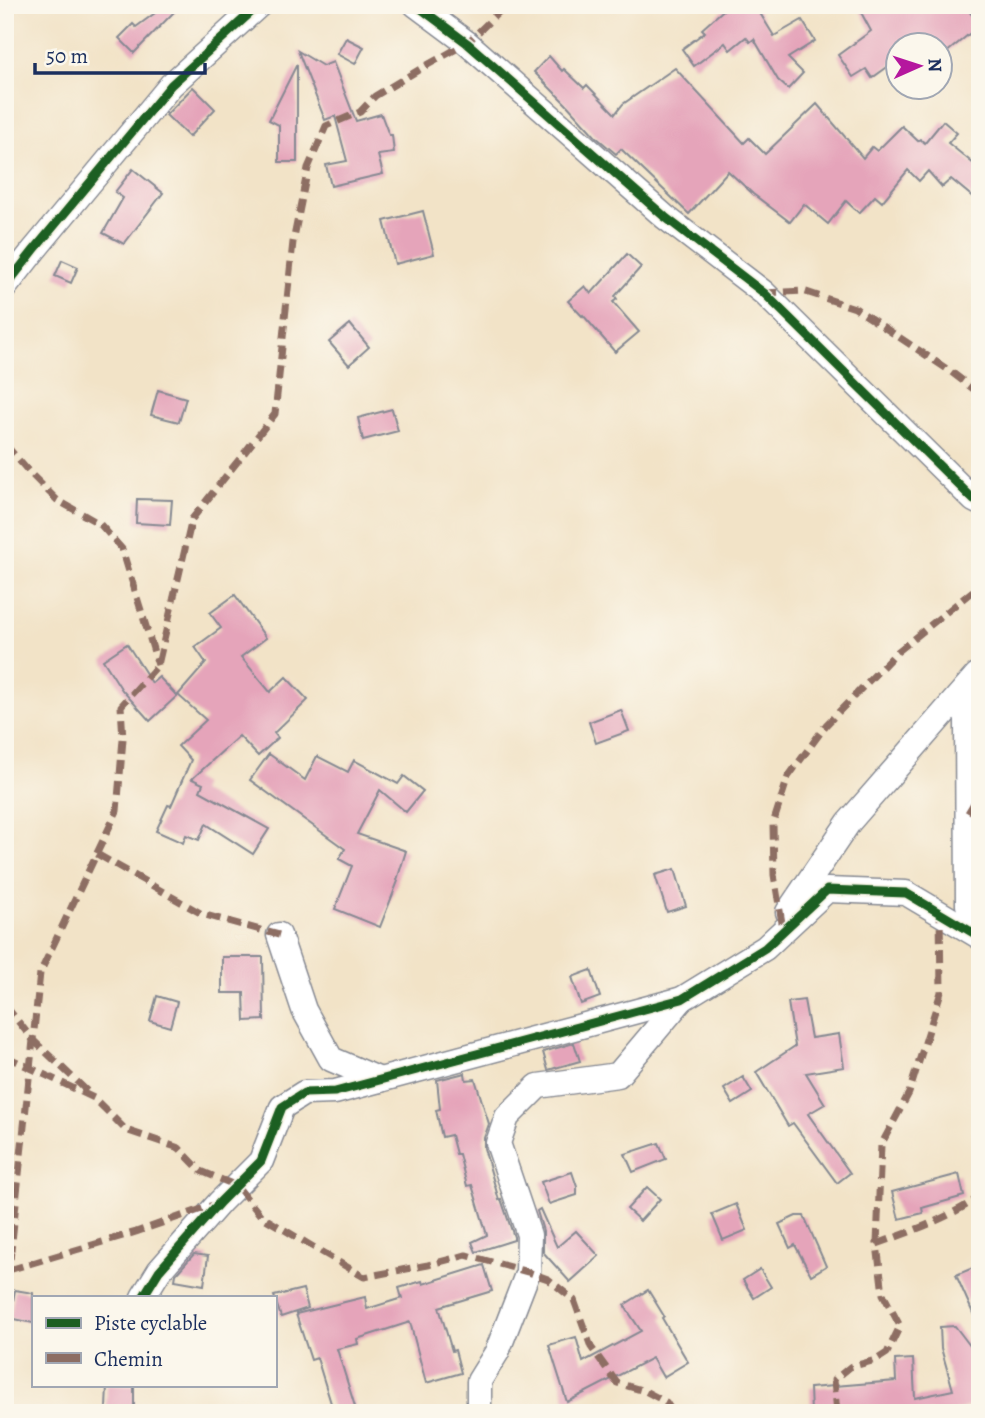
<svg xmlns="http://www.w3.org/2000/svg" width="985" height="1418" viewBox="0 0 985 1418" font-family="Alegreya,serif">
	<rect width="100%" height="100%" fill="#fbf7ec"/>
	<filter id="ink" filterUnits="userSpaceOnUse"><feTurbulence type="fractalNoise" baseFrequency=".0143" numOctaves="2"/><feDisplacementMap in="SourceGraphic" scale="14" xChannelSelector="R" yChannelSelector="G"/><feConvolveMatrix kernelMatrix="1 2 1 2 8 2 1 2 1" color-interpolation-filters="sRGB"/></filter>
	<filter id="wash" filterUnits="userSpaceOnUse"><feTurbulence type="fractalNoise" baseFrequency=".00686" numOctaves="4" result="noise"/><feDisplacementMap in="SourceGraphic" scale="28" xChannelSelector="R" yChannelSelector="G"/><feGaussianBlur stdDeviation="1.57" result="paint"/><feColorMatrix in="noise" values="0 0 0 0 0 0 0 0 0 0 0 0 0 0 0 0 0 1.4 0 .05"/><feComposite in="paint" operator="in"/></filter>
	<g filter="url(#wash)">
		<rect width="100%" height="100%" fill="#f2e3c7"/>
		<g id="blocks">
			<!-- building -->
			<g fill="#e5a4ba">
				<polygon points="166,5 170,5 175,11 134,53 119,38 133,24 136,27"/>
				<polygon points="729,5 755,5 774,36 802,20 815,41 788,58 803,73 788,89 778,80 754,39 750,42 746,37 730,50 725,43 694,66 682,49 705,32 702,29"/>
				<polygon points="857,5 964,5 980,25 940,58 940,46 898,46 898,60 886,68 872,78 866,69 853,77 838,55 871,31"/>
				<polygon points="346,38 364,47 355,64 337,54"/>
				<polygon points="298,51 323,66 333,62 356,121 381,114 389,135 392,135 394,153 378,155 383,174 331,186 326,165 347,161 335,116 325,120"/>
				<polygon points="549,56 562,71 564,69 584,88 587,85 615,114 623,104 675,68 744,143 749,138 765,154 817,104 863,158 872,147 877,151 902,126 918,141 920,139 925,143 943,121 957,133 948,143 980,169 980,203 951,179 942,187 928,171 919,181 908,170 882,202 875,196 859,213 846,201 828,224 804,204 790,222 753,194 728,171 689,214 621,149 616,154 596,137 566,104 534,72"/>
				<polygon points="297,64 297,162 279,162 279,125 269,120"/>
				<polygon points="193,87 215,109 189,137 166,115"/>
				<polygon points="133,169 163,193 124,244 103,233 123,198 115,192"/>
				<polygon points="423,211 434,254 395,264 384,221"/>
				<polygon points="627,254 641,267 615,296 617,299 613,302 639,332 615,352 583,315 582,316 568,301 585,286 591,294"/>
				<polygon points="62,260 78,267 71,283 55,276"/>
				<polygon points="350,324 369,347 349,365 329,342"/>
				<polygon points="158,390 186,398 179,422 151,415"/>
				<polygon points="392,409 398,431 363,440 358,418"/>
				<polygon points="137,499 172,500 170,525 136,523"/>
				<polygon points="235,595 266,638 241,657 270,692 286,677 308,700 274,733 278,738 258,756 239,736 192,779 203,784 200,791 269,829 253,854 206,824 199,840 186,835 183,843 156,831 168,805 171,806 191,760 178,746 206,720 178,695 206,663 195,647 221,628 210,613"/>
				<polygon points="127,644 152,683 159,677 177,696 150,721 122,690 103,660"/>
				<polygon points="621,710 629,731 596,743 589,722"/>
				<polygon points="269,754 305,780 317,756 348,772 354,760 398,784 404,776 423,791 406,812 380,790 357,834 406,851 397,880 398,881 380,927 335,909 352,866 339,859 345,849 250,780"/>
				<polygon points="675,869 686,906 667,912 655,875"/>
				<polygon points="222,957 263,957 264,1020 245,1021 244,993 222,993"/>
				<polygon points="591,970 600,997 581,1004 572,977"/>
				<polygon points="157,996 177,1002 170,1027 150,1021"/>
				<polygon points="804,1000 811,1038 839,1034 844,1067 806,1073 825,1104 808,1114 850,1173 837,1183 793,1123 788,1126 756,1072 795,1046 788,1002"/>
				<polygon points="574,1043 580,1061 548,1070 543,1052"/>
				<polygon points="465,1073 466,1080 475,1079 489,1124 484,1138 484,1148 499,1200 501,1199 514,1237 514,1240 476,1252 472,1242 487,1235 472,1185 467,1186 459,1154 456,1154 451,1135 442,1137 436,1110 440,1109 437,1080"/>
				<polygon points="743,1077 752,1092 733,1104 724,1089"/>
				<polygon points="659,1143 666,1159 633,1172 625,1154"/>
				<polygon points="572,1172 577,1187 577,1195 549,1204 541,1182"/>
				<polygon points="959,1174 964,1196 922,1208 923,1213 899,1219 892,1192"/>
				<polygon points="647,1187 660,1199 640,1221 627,1209"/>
				<polygon points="736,1204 747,1230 723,1240 712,1214"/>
				<polygon points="540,1209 557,1247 576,1231 599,1256 570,1282 543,1252 543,1231 537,1211"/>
				<polygon points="796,1216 804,1216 826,1266 811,1275 795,1245 790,1248 779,1224"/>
				<polygon points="194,1254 208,1256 204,1285 175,1280 176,1274"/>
				<polygon points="484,1265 492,1291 439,1307 452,1351 455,1350 461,1373 426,1383 410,1322 357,1339 358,1344 337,1349 357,1413 334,1413 317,1358 311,1360 296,1314 365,1297 367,1309 402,1298 399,1288 422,1281 423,1284"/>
				<polygon points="980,1265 980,1329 956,1275"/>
				<polygon points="760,1269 771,1287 754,1298 743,1280"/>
				<polygon points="303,1289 308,1308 281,1317 274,1296"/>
				<polygon points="15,1290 33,1293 33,1323 10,1318"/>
				<polygon points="648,1290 664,1316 662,1318 688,1362 663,1377 652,1358 567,1402 549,1345 576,1337 583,1362 641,1331 624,1305"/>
				<polygon points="955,1326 980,1359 980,1404 946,1413 811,1413 810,1388 896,1381 895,1360 913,1359 915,1398 953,1390 941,1348 940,1327"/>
				<polygon points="107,1385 134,1386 134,1410 106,1409"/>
			</g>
		</g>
	</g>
	<g filter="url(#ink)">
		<use href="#blocks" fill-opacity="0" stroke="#868992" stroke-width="2"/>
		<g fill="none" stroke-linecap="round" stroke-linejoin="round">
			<!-- minor casing -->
			<g stroke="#868992" stroke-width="27">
				<g id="minor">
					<polyline points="416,5 467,43 665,217 764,293 974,500 980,503"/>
					<polyline points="5,287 34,250 171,85 259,5"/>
					<polyline points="976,678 967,719 968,905 980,934"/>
					<polyline points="788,912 849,822 977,675"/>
					<polyline points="279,935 304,1010 331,1059 380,1080"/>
					<polyline points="143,1297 159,1271 220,1202 261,1161 282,1107 304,1093 335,1092 682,999 765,948 827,890 906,893 980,937"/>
					<polyline points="479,1413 479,1381 497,1352 528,1272 529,1235 498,1143 507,1117 538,1086 618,1075 682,999"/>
				</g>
			</g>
			<!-- minor -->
			<use href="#minor" stroke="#fff" stroke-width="24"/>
			<!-- quiet -->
			<g stroke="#8d6e63" stroke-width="7" stroke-dasharray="14 7" stroke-linecap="butt">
				<polyline points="764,293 803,291 855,308 950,371 980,394"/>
				<polyline points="5,444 29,472 57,500 100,524 122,549 158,665"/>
				<polyline points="977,675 980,617"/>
				<polyline points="968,813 980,793"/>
				<polyline points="97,854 202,914 279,935"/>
				<polyline points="782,923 774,875 773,824 788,777 826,725 896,653 980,585"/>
				<polyline points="5,1005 33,1040 87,1091"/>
				<polyline points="5,1056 94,1098 126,1130 179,1148 201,1171 237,1186 261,1216 364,1277 428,1265 466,1255 528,1272 548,1279 574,1300 591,1347 617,1383 645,1391 666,1402 673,1413"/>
				<polyline points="877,1244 881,1145 909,1093 941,992 940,913"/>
				<polyline points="9,1270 136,1232 213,1205"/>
				<polyline points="5,1279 9,1270 40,973 117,811 123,739 121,706 158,665 192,519 275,414 293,242 308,168 326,126 360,112 375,96 422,68 467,43 506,5"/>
				<path d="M837,1413L834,1380L850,1367L876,1360L887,1353L900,1326L883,1294L877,1244C910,1232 952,1217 980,1196"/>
			</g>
			<!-- cycleway casing -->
			<g stroke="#fbf7ec" stroke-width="13">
				<g id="cycleway">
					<polyline points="416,5 467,43 665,217 764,293 974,500 980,503"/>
					<polyline points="5,287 34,250 171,85 259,5"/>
					<polyline points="143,1297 159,1271 220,1202 261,1161 282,1107 304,1093 335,1092 682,999 765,948 827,890 906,893 980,937"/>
				</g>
			</g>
			<!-- cycleway -->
			<use href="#cycleway" stroke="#1b5e20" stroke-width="9"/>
		</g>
	</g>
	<!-- margin -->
	<rect width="985" height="1418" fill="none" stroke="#fbf7ec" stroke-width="28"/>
	<!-- legend -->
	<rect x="32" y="1296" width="245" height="91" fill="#fbf7ec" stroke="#a1a7b3" stroke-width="2"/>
	<rect x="46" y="1318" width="35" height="10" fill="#1b5e20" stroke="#a1a7b3" stroke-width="2"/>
	<text x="94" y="1330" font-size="21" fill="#1b2f5e">Piste cyclable</text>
	<rect x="46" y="1353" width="35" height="10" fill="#8d6e63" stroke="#a1a7b3" stroke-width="2"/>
	<text x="94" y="1366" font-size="21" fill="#1b2f5e">Chemin</text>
	<!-- north arrow -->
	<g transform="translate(919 66) rotate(87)"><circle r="33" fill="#fbf7ec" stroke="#a1a7b3" stroke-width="2"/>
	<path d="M0-5L12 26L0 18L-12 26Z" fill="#b5179e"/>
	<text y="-10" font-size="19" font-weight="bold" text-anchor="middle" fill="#1b2f5e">N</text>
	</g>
	<!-- scale -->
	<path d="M35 63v10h170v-10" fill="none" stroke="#1b2f5e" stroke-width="3.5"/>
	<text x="46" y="63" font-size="21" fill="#1b2f5e" stroke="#fbf7ec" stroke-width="5" paint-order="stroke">50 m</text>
</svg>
